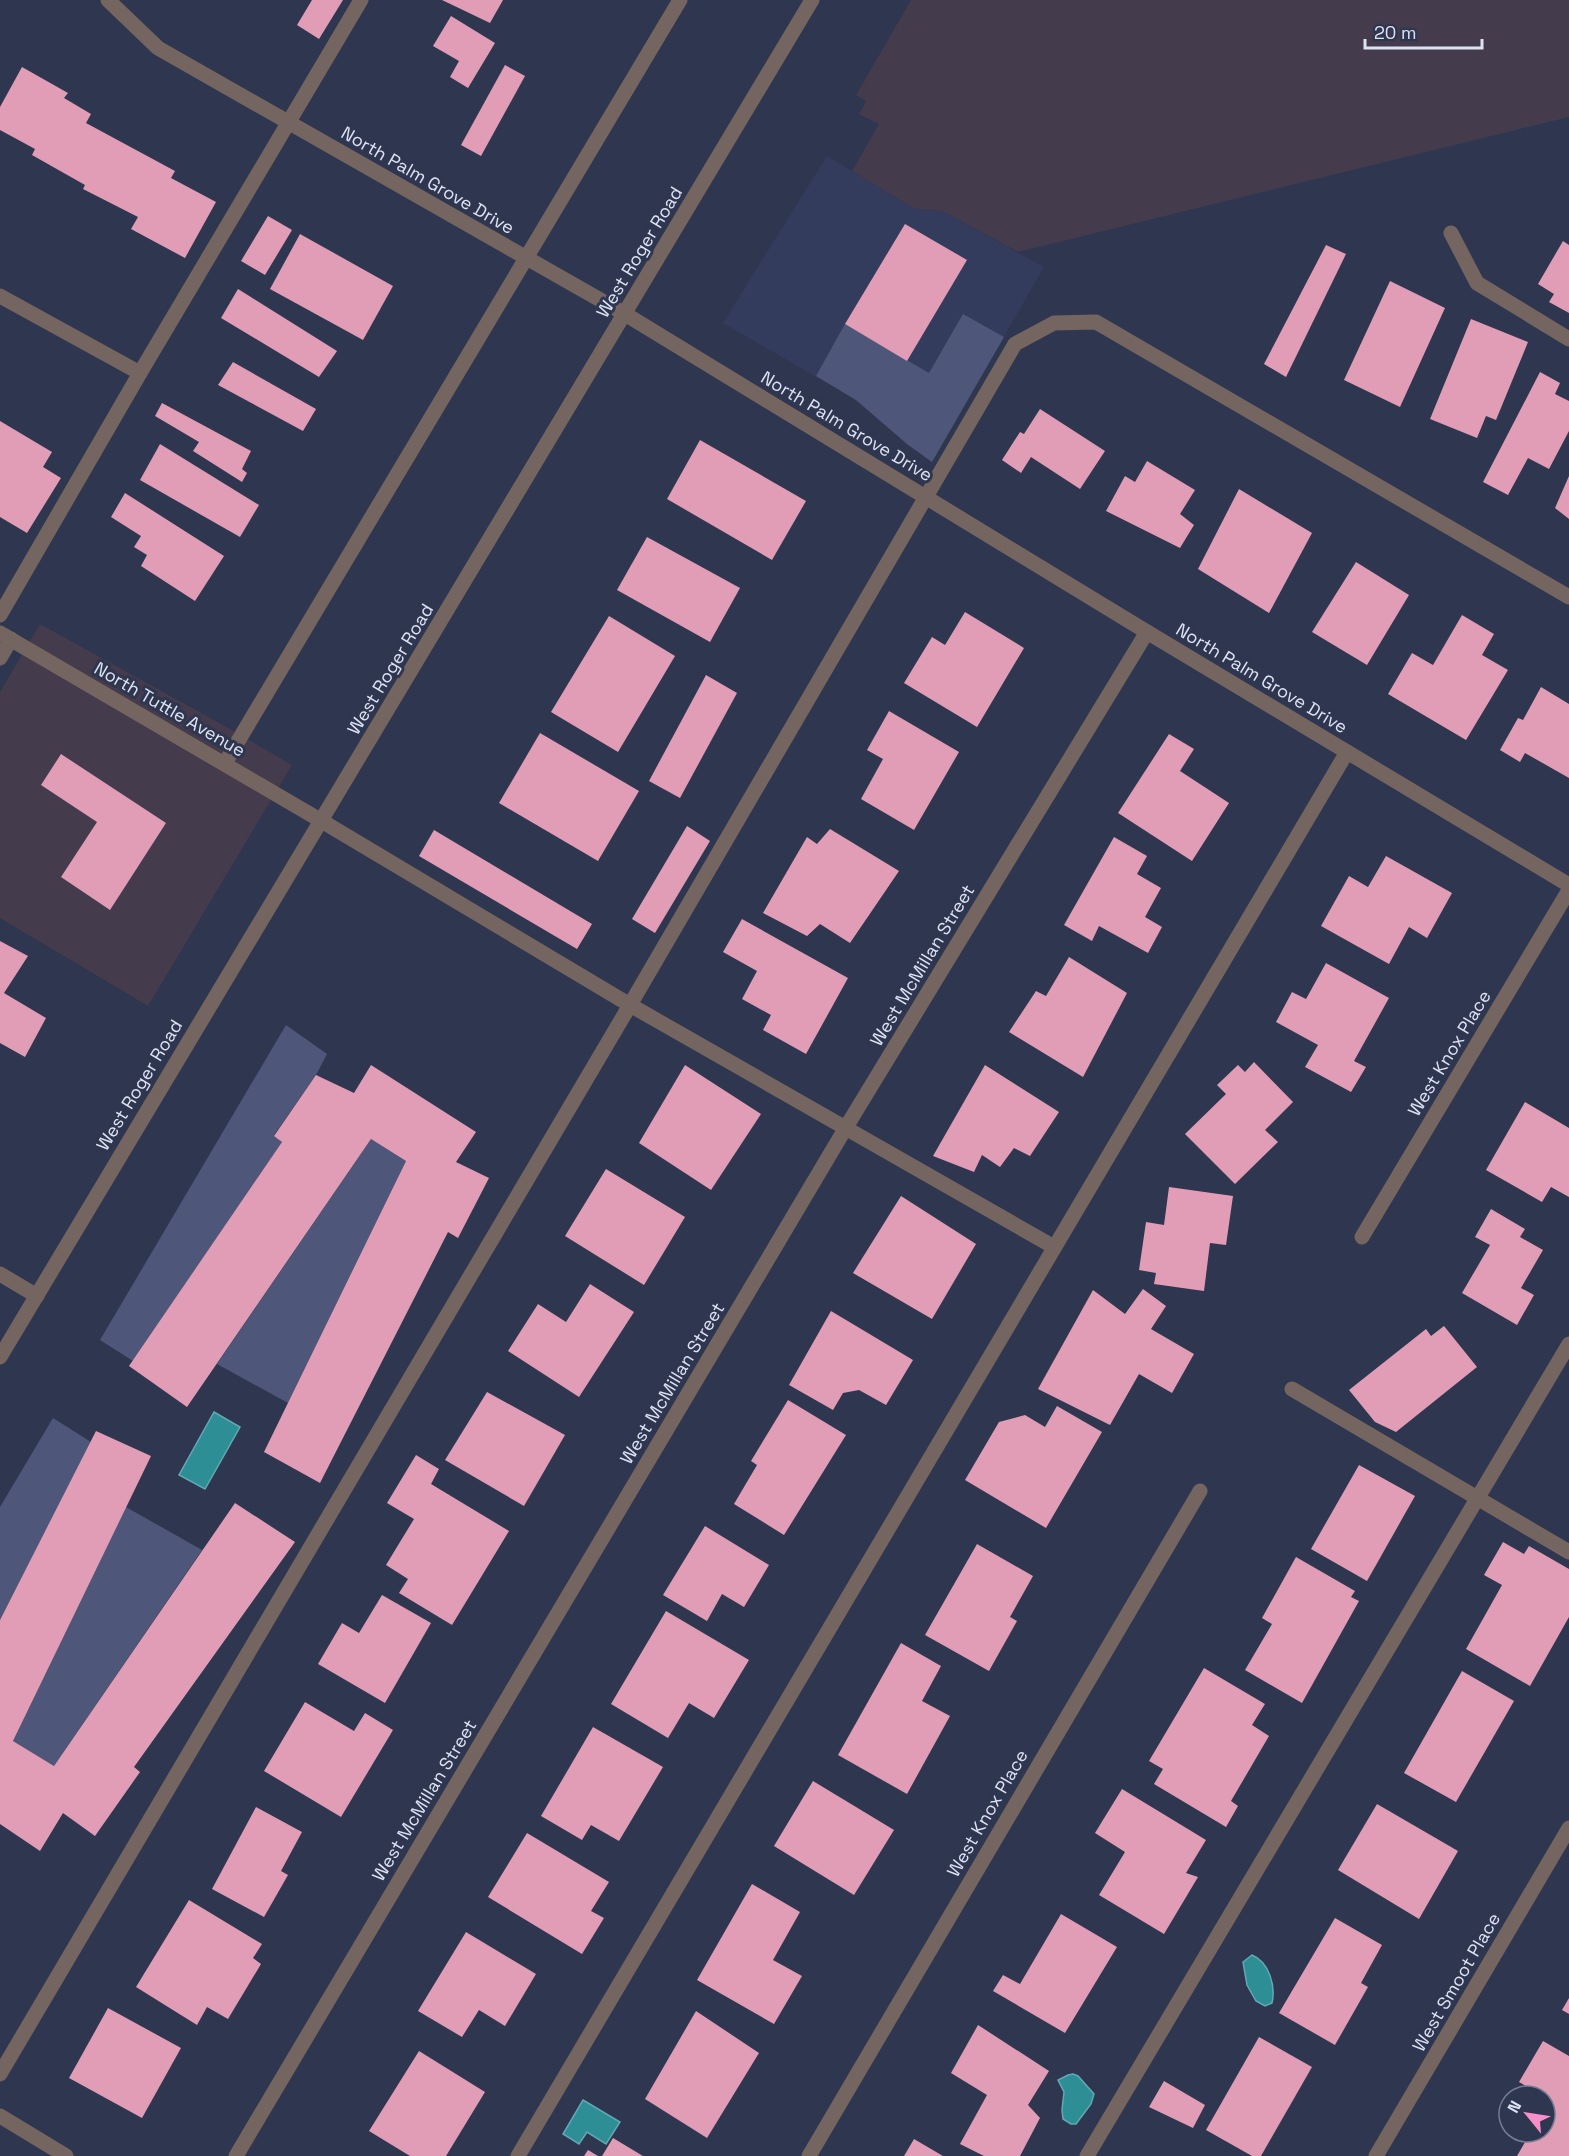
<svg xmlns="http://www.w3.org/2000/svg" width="1569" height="2156" viewBox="0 0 1569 2156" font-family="'Space Grotesk',sans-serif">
	<rect width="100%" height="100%" fill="#2f3650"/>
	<!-- commercial -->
	<g fill="#443b4c">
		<polygon points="911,0 1569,0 1569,117 1018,252 942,211 914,209 852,171 879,124 859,114 866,101 856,95"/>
		<polygon points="40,624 223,725 292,765 148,1006 0,918 0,692"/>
	</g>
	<!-- built -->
	<polygon fill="#343c5d" points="827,156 914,209 942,211 1044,267 932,462 907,444 856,400 723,323"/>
	<!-- green -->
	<g fill="#4e5779">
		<polygon points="963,314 1004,337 932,462 907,444 856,400 816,376 845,324 929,373"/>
		<polygon points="286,1025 327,1054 316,1075 274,1135 282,1142 133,1361 100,1340"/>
		<polygon points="371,1139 406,1161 288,1403 217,1364"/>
		<polygon points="53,1418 91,1442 0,1620 0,1507"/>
		<polygon points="126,1507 202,1550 54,1766 13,1741"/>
	</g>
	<!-- water -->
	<g fill="#2e8e96" stroke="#63a8b2" stroke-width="1.5">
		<polygon points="214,1412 240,1427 205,1489 179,1475"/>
		<path d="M1252,1955C1269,1962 1276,1986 1272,2003L1265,2006L1256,2001L1247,1985L1243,1962Z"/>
		<polygon points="1073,2074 1078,2076 1094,2094 1091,2104 1076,2124 1071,2124 1063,2119 1062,2110 1064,2092 1058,2080 1068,2075"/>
		<polygon points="583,2100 620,2122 606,2144 587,2132 579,2144 563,2134"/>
	</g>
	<!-- building -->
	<g fill="#e29db6">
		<polygon points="312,0 343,0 319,39 297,25"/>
		<polygon points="442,0 503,0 490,23"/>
		<polygon points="451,16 495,43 468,88 450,77 459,61 433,46"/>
		<polygon points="505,65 525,76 481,156 461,145"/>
		<polygon points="22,67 68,93 64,98 91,114 86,123 175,171 171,178 216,202 185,258 131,229 138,217 83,189 85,185 32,155 35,149 0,130 0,107"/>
		<polygon points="268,216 292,230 265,275 241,261"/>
		<polygon points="905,224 967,260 907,361 845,324"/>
		<polygon points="300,234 393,286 363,340 270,289"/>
		<polygon points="1563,241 1569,245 1569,313 1549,302 1554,294 1538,284"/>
		<polygon points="1326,245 1346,254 1286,377 1264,364"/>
		<polygon points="1390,281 1445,308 1400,407 1344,380"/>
		<polygon points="238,289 337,351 319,377 221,318"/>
		<polygon points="1471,319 1528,342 1496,420 1486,416 1477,438 1430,419"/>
		<polygon points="233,362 316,409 303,431 218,385"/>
		<polygon points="1540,372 1560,383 1555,394 1569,401 1569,431 1549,469 1528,458 1508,495 1483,482"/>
		<polygon points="162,403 251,451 242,469 247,473 242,482 193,451 199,442 155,416"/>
		<polygon points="1040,409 1105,451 1080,489 1031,457 1021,473 1002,460 1020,432 1024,434"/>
		<polygon points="0,421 52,452 43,467 61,478 27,533 0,517"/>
		<polygon points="700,440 806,501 772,560 667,499"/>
		<polygon points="160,444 259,505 240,537 140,480"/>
		<polygon points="1147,461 1195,490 1180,514 1194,525 1180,548 1106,511 1125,476 1135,482"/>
		<polygon points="1569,476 1569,519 1555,508"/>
		<polygon points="1239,489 1312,533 1269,613 1198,569"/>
		<polygon points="125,493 224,556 195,601 141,566 147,555 134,547 141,536 111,517"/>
		<polygon points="647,537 740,588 710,642 617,590"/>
		<polygon points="1356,562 1409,595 1367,665 1312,632"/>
		<polygon points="965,612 1024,648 977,727 904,683 932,637 945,645"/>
		<polygon points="1462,615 1494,634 1482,655 1508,670 1466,740 1388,694 1412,653 1433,665"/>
		<polygon points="609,616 675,656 618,752 551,712"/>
		<polygon points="706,675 737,693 680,798 649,781"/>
		<polygon points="1541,687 1569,704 1569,778 1525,753 1520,762 1500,750 1518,718 1523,720"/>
		<polygon points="889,711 959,752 914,830 861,799 883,759 867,750"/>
		<polygon points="540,733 639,791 598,861 499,803"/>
		<polygon points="1169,734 1194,749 1180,771 1229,803 1192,861 1118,813"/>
		<polygon points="61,754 166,823 110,910 61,877 97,822 41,785"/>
		<polygon points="687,826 710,841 655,933 632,919"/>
		<polygon points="830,829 899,871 850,943 820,924 807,936 763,913 807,837 817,844"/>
		<polygon points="434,830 592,924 577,949 419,856"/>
		<polygon points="1114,837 1147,856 1137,874 1161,888 1145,917 1162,927 1148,953 1099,926 1092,941 1064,925"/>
		<polygon points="1386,856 1452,893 1427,938 1409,927 1389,964 1321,926 1349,876 1368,887"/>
		<polygon points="742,919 848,978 806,1054 763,1030 771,1015 742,999 757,971 723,952"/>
		<polygon points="0,941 28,956 4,993 46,1018 25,1057 0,1043"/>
		<polygon points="1069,957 1127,993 1083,1077 1009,1032 1036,991 1046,996"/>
		<polygon points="1326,963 1389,998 1354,1061 1366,1067 1351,1092 1305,1067 1318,1045 1276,1022 1292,992 1306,999"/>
		<polygon points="1254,1062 1293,1102 1265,1130 1278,1142 1235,1184 1185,1134 1226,1094 1217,1085 1238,1065 1245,1072"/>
		<polygon points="371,1065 476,1132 456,1162 489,1178 458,1238 448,1232 320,1483 264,1452 406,1161 371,1139 187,1407 129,1366 282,1142 274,1136 316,1075 354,1093"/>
		<polygon points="685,1065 761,1114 711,1190 639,1143"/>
		<polygon points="985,1065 1059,1112 1030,1156 1014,1148 1000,1167 982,1155 974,1172 933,1156"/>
		<polygon points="1525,1102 1569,1128 1569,1197 1551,1187 1542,1202 1486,1170"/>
		<polygon points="606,1169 685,1217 644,1285 565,1236"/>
		<polygon points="1169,1187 1233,1196 1226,1245 1210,1243 1204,1291 1154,1284 1156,1273 1139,1270 1146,1222 1164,1225"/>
		<polygon points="901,1196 976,1244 932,1319 853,1273"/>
		<polygon points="1491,1209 1525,1229 1520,1237 1543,1250 1521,1288 1534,1295 1517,1325 1462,1293 1490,1245 1475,1237"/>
		<polygon points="590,1284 634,1312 579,1397 508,1351 538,1304 566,1322"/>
		<polygon points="1143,1289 1166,1306 1151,1329 1194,1354 1172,1393 1139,1374 1110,1425 1038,1389 1093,1290 1125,1314"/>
		<polygon points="831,1311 913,1360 886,1405 859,1390 843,1393 833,1410 789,1385"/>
		<polygon points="1444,1326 1477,1367 1396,1432 1375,1422 1349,1390 1426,1329 1431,1336"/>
		<polygon points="487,1392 565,1435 524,1506 445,1460"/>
		<polygon points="788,1400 846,1435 784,1535 734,1504 757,1465 751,1461"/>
		<polygon points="1057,1406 1102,1432 1046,1528 965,1480 999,1422 1025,1415 1045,1427"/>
		<polygon points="96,1431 151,1456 13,1741 54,1766 235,1503 295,1542 134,1767 140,1772 95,1836 63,1813 40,1851 0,1824 0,1620"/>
		<polygon points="416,1455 439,1469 431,1484 509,1531 452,1625 399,1593 408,1579 386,1565 414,1519 387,1503"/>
		<polygon points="1359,1465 1415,1496 1367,1581 1311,1549"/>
		<polygon points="705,1526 769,1565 744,1607 722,1594 707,1621 663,1595"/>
		<polygon points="1503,1542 1524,1554 1529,1546 1569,1569 1569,1617 1530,1686 1466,1649 1502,1585 1484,1575"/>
		<polygon points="977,1544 1033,1576 1010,1617 1017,1621 989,1671 925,1635"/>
		<polygon points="1296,1557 1355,1591 1351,1597 1359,1601 1302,1703 1245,1670 1272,1624 1262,1618"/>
		<polygon points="382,1595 431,1623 385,1703 318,1664 342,1623 359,1633"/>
		<polygon points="666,1611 749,1660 714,1718 689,1703 668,1738 611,1704"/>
		<polygon points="901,1643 941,1666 922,1701 950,1716 907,1794 838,1755"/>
		<polygon points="1204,1668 1265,1704 1252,1725 1269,1736 1231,1801 1238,1806 1226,1827 1154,1784 1163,1769 1149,1761"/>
		<polygon points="1462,1671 1514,1701 1456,1802 1404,1773"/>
		<polygon points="305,1702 354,1731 365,1713 393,1730 341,1817 264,1771"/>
		<polygon points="593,1727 663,1767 619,1841 591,1825 582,1840 541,1816"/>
		<polygon points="813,1781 894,1830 854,1895 774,1846"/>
		<polygon points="1122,1789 1206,1840 1186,1873 1198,1877 1164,1934 1099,1895 1125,1852 1095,1833"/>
		<polygon points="1377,1804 1458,1851 1419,1919 1338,1870"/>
		<polygon points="256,1807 302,1832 281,1871 288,1875 264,1917 212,1889"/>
		<polygon points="527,1833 609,1882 591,1911 604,1918 582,1954 488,1897"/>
		<polygon points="752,1884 800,1912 773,1960 802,1976 774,2024 697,1980"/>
		<polygon points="189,1900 262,1944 253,1958 261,1964 228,2019 207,2007 197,2025 136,1987"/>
		<polygon points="1061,1914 1117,1947 1065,2033 993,1991 1003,1975 1020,1984"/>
		<polygon points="1335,1918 1382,1945 1361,1983 1368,1987 1335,2045 1279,2013"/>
		<polygon points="466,1932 536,1974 505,2026 479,2010 462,2037 418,2011"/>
		<polygon points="1569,1998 1569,2014 1562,2010"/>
		<polygon points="108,2008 181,2048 142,2118 69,2078"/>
		<polygon points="696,2011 759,2053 707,2138 645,2099"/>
		<polygon points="978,2025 1049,2071 1028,2105 1040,2118 1020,2156 984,2156 960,2144 987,2095 951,2073"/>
		<polygon points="1259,2037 1312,2067 1261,2156 1252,2156 1206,2130"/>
		<polygon points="1543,2041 1569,2056 1569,2156 1517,2156 1531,2132 1545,2132 1545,2108 1550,2100 1519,2082"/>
		<polygon points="419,2051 485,2092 446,2156 410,2156 369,2131"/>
		<polygon points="1164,2081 1205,2105 1193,2128 1149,2107"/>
		<polygon points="613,2138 643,2156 602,2156"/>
		<polygon points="914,2139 943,2156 904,2156"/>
		<polygon points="588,2150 598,2156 584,2156"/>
	</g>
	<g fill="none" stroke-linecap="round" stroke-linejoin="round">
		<!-- service -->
		<g stroke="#756560" stroke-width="15">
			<polyline points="1451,233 1477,283 1569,339"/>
			<polyline points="0,296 140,373"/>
			<polyline points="0,615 140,373 361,0"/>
			<polyline points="0,658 11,639"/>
			<polyline points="320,820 630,1005 1054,1247"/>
			<polyline points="0,1274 37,1296"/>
			<polyline points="1292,1389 1569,1552"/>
			<polyline points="0,2074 630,1005 1015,344 1054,323 1096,322 1569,597"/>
			<polyline points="518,2156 1347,752"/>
			<polyline points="1087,2156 1569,1344"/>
		</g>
		<!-- minor -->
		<g stroke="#756560" stroke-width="15">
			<polyline points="108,0 158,48 625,314 1147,632 1569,885"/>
			<polyline points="0,633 320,820"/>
			<polyline points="225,763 680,0"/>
			<polyline points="1362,1237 1569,890"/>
			<polyline points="0,2116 66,2156"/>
			<polyline points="236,2156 845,1129 1147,632"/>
			<polyline points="809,2156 1200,1491"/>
			<polyline points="1376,2156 1569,1828"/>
		</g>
		<!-- tertiary -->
		<polyline stroke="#756560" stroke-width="15" points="0,1357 812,0"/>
	</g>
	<g text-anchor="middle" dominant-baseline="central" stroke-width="6" stroke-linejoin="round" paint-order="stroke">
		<!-- street labels -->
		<g font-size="18" fill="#dee3f4" stroke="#2f3650">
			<text transform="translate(428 180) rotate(30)">North Palm Grove Drive</text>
			<text transform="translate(639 252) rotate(-59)">West Roger Road</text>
			<text transform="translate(847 426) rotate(31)">North Palm Grove Drive</text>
			<text transform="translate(390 669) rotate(-59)">West Roger Road</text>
			<text transform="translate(1262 678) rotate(31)">North Palm Grove Drive</text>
			<text transform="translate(170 709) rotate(30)">North Tuttle Avenue</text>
			<text transform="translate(922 965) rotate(-59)">West McMillan Street</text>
			<text transform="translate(1449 1053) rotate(-59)">West Knox Place</text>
			<text transform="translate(139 1085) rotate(-59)">West Roger Road</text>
			<text transform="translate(672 1383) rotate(-59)">West McMillan Street</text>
			<text transform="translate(424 1800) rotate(-59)">West McMillan Street</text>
			<text transform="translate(987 1813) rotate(-60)">West Knox Place</text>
			<text transform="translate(1456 1982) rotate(-60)">West Smoot Place</text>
		</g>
	</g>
	<!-- north arrow -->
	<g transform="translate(1527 2114) rotate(300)"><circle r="28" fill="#2f3650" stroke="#757b92" stroke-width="1.5"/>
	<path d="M0-4.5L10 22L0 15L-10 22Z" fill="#f98fc9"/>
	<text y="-9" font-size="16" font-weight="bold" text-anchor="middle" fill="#dee3f4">N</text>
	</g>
	<!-- scale -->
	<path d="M1365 39v9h117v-9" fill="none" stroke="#dee3f4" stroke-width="3"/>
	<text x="1374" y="39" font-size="18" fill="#dee3f4" stroke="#2f3650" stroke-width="4.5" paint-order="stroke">20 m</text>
</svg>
